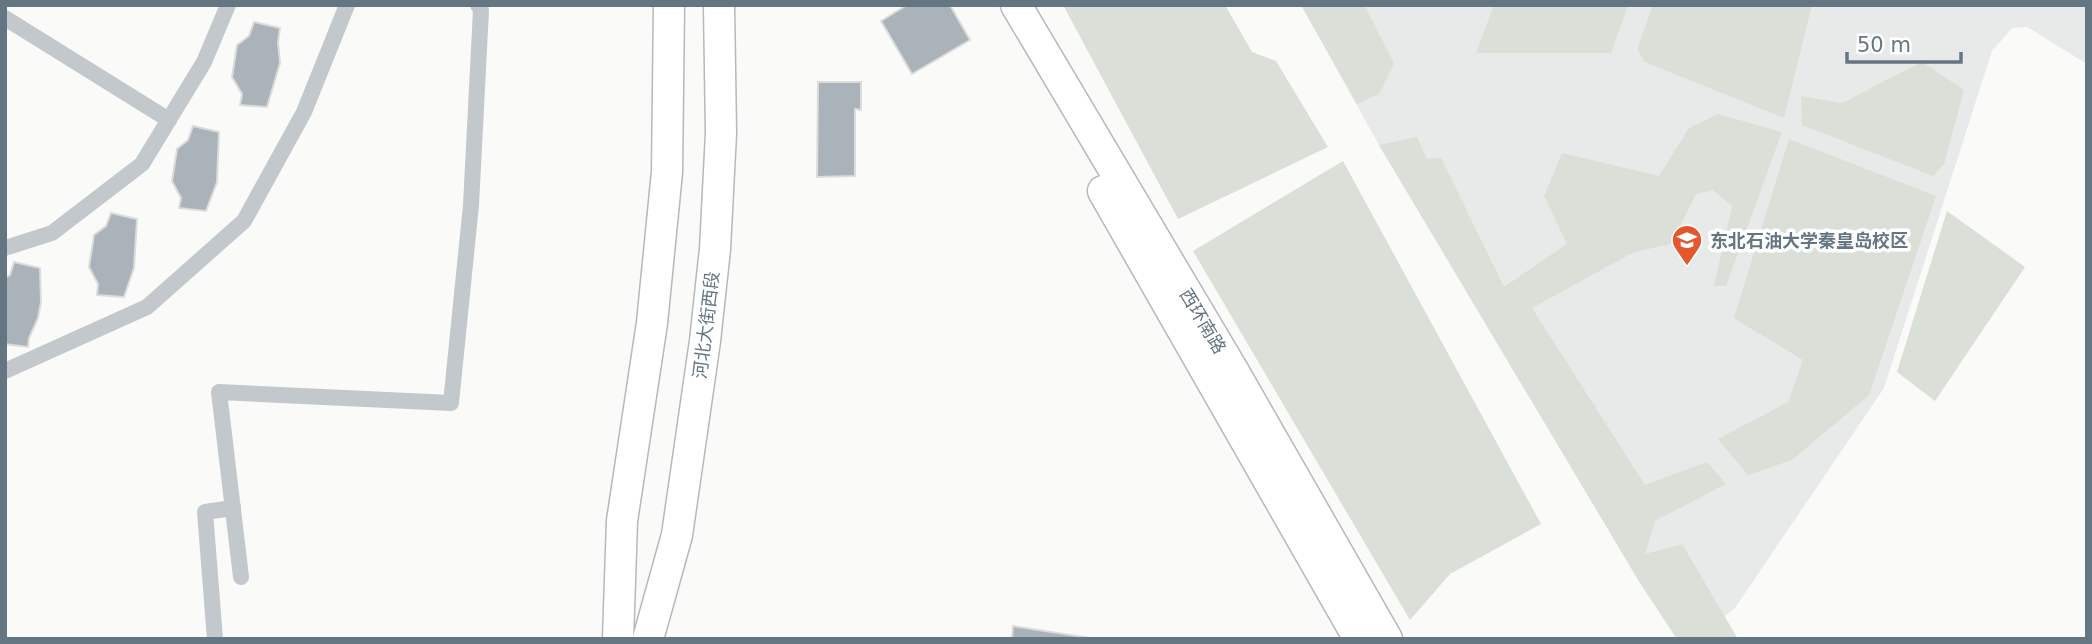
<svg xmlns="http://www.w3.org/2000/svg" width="2092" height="644" viewBox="0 0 2092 644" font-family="'DejaVu Sans','Noto Sans SC',sans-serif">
	<rect width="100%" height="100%" fill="#fafaf8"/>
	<!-- built -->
	<polygon fill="#e8e9e9" points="1301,5 2087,5 2087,64 2027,27 2012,28 1992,51 1884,388 1735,608 1696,639 1677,639 1640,583 1379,145"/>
	<!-- green -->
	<g fill="#dadfd7">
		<polygon points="1063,5 1225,5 1252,52 1276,61 1328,147 1178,219"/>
		<polygon points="1301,5 1364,5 1394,63 1379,94 1357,104"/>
		<polygon points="1494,5 1628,5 1611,53 1476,53"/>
		<polygon points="1653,5 1812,5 1784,118 1645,62 1637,49"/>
		<polygon points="1922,62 1964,90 1944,164 1933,176 1802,125 1801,96 1842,103"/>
		<polygon points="1718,114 1782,132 1726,286 1714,286 1732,206 1713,190 1696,194 1671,244 1634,252 1532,308 1645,485 1707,462 1726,484 1655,521 1645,554 1682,544 1738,639 1677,639 1640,583 1379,145 1417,137 1427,159 1441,158 1504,287 1567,244 1544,196 1562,153 1659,176 1689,128"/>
		<polygon points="1789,139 1936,196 1869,395 1792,460 1748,475 1718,439 1788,402 1803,360 1734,318"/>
		<polygon points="1343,161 1541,524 1450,574 1410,620 1193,251"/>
		<polygon points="1947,211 2025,267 1935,401 1897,372"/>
	</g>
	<!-- building -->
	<g fill="#aab3b9" stroke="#dcdcda" stroke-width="2">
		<polygon points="907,5 950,5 970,40 912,74 881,21"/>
		<polygon points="254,22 280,28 278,42 280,63 267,107 240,105 242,94 232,77 237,45 249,36"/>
		<polygon points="818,82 861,82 861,110 855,109 855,176 817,177"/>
		<polygon points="193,126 219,132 217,182 206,211 179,208 181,198 172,181 177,149 188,140"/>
		<polygon points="111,213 137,219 134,268 124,297 97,295 98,284 89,267 94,235 106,226"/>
		<polygon points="14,262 40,268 41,302 38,318 29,338 28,347 5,344 5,278 10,275"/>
		<polygon points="1013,626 1096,639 1012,639"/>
	</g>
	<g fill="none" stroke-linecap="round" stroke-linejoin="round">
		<!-- highway casing -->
		<g stroke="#b4b9bd" stroke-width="33">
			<g id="highway">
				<polyline points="1016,5 1234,372 1387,639"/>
				<polyline points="1103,191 1359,639"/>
				<polyline points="618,639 622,521 652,323 667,172 669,5"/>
				<polyline points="648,639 677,535 705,341 715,249 721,133 719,5"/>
			</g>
		</g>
		<!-- street -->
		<g stroke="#c3c8cc" stroke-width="16">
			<polyline points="5,18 169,120"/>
			<polyline points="5,248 52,233 142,164 204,62 228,5"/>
			<polyline points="5,371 147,307 244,221 304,112 347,5"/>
			<polyline points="241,577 219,392 451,403 471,205 481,10 478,5"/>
			<polyline points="215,639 205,512 233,508"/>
		</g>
		<!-- highway -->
		<use href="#highway" stroke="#fff" stroke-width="30"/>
	</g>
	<!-- icons -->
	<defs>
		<g id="school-pin" transform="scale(1.575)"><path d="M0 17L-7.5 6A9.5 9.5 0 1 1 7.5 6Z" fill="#e4572e" stroke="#fff"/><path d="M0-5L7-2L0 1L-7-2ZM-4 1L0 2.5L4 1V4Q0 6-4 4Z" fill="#fff"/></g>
	</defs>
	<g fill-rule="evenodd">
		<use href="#school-pin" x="1687" y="240"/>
	</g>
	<g text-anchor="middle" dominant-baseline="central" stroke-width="7" stroke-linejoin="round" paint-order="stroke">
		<!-- poi labels -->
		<g font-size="18" font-weight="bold" fill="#657683" stroke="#fff" text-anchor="start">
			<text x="1710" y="240">东北石油大学秦皇岛校区</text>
		</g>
		<!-- street labels -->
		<g font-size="18" fill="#657683" stroke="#fff">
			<text transform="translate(1203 321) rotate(59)">西环南路</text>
			<text transform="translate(706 325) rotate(-83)">河北大街西段</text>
		</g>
	</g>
	<!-- border -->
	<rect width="2092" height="644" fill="none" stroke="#657683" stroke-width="14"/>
	<!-- scale -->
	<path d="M1847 52v10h114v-10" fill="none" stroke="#657683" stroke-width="3.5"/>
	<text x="1857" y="52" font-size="21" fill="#657683" stroke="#ffffff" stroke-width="5" paint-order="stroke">50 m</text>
</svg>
